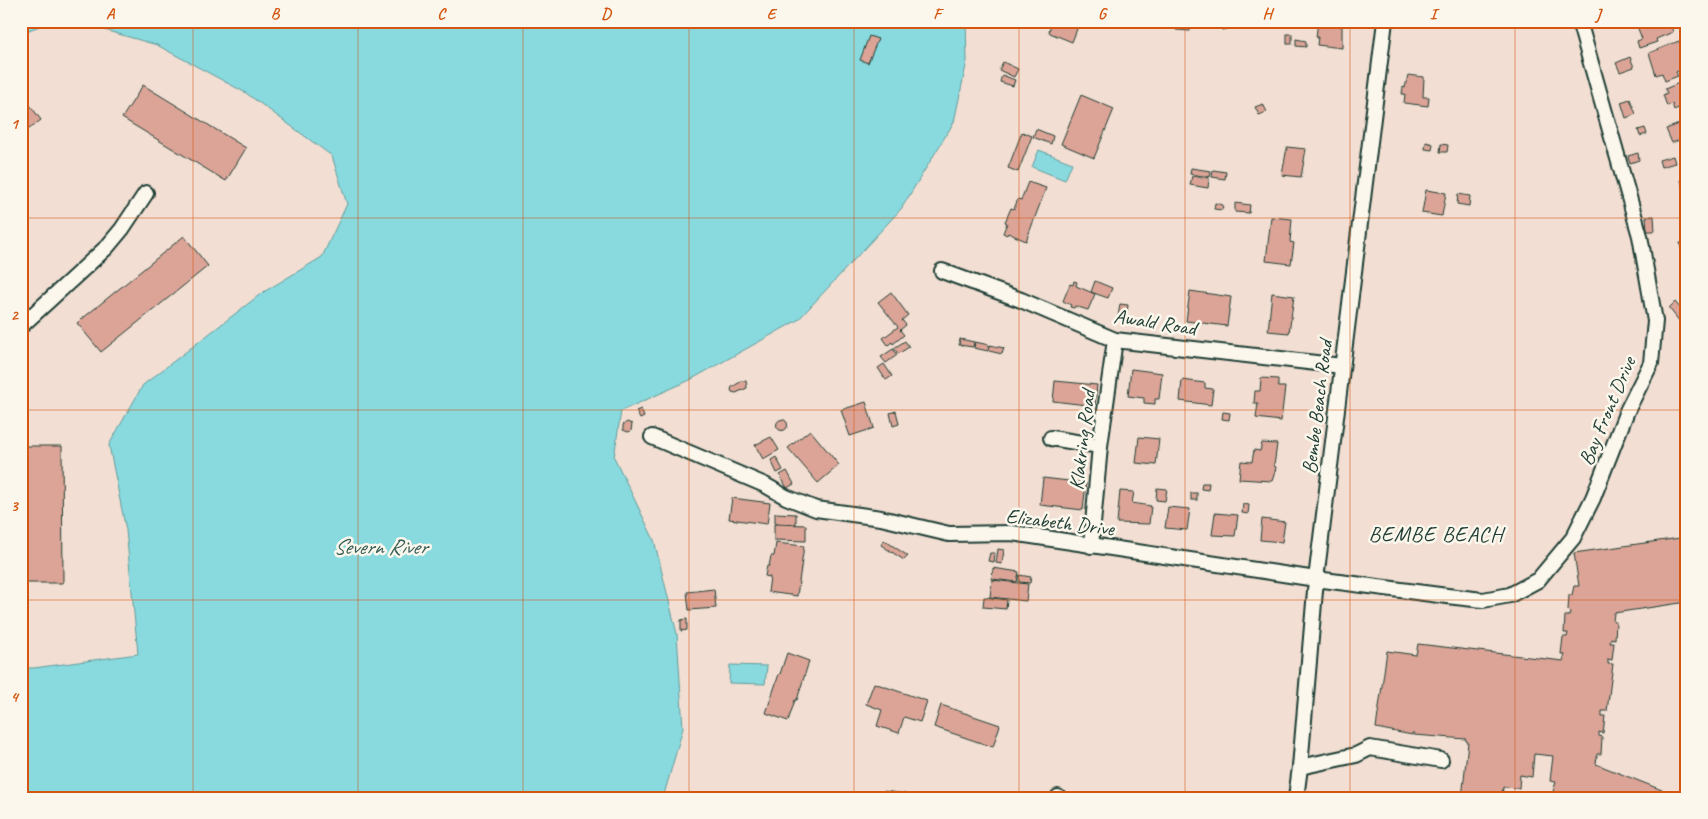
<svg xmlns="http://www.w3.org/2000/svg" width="1708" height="819" viewBox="0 0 1708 819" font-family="Caveat,sans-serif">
	<rect width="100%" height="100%" fill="#f2ded2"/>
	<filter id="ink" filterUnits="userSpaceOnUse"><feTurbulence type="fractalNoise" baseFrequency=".02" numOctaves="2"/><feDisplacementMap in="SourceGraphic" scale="10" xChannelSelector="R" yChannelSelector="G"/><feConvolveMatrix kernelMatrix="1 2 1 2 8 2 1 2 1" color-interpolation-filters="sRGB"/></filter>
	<g filter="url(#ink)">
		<!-- water -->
		<g fill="#89dadf" stroke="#5f9b9b">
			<polygon points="21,21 53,21 21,33"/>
			<polygon points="73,21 966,21 967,61 954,122 901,209 798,320 690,380 621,411 614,457 654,540 677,634 683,728 663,798 21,798 21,668 34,668 138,654 126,530 109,445 143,385 262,293 322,257 347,204 332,156 246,93 157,45"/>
			<polygon points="1039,150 1072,163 1065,180 1032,167"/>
			<polygon points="730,665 767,666 765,684 729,683"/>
		</g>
		<!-- building -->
		<g fill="#dca497" stroke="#1f3d34">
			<polygon points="1052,21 1080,21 1072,42 1050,33 1049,31"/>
			<polygon points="1178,21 1200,21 1199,26 1191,26 1190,31 1176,30"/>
			<polygon points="1220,21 1240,21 1241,26 1222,30"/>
			<polygon points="1318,21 1338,21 1339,26 1342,26 1342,48 1317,45 1318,37 1316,37"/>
			<polygon points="1648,21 1669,21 1673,32 1656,39 1657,42 1639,48 1637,41 1642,39 1637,26"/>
			<rect x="1287" y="34" width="5" height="10"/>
			<polygon points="869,36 878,39 868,63 860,60"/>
			<polygon points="1296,39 1306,41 1306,47 1296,46"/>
			<polygon points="1679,41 1687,61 1687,67 1676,72 1678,76 1665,81 1662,73 1656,75 1649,53"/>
			<polygon points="1630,57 1634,67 1620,72 1616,63"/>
			<polygon points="1003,62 1018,69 1014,77 999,70"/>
			<polygon points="1002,75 1015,80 1013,86 1000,82"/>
			<polygon points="1408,75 1424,77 1423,97 1429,97 1428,106 1404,103 1405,94 1402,94 1403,87 1405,88"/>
			<polygon points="1686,80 1687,104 1674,110 1672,104 1667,106 1663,95 1667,93 1665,89"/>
			<polygon points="143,85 246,148 226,181 122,118"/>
			<polygon points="21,93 41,120 21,135"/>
			<polygon points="1081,95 1114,109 1094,158 1061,144"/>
			<polygon points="1630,99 1636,114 1626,118 1621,102"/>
			<polygon points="1263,104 1267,112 1259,115 1255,107"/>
			<polygon points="1687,121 1687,137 1672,143 1666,129"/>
			<polygon points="1645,128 1647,134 1640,136 1638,130"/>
			<polygon points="1036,129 1053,136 1051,144 1033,137"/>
			<polygon points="1022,132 1032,136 1018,172 1008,168"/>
			<polygon points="1426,142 1433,144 1432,150 1425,149"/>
			<polygon points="1441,144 1448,145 1447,152 1440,152"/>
			<polygon points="1287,147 1306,149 1301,177 1282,175"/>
			<polygon points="1638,153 1639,160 1630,163 1628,156"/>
			<polygon points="1673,156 1675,163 1661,167 1659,160"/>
			<polygon points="1191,168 1211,171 1210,177 1190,174"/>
			<polygon points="1213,170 1226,172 1225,179 1212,177"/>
			<polygon points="1192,176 1209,178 1208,188 1190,185"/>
			<polygon points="1687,178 1687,189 1686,186 1683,187 1681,180"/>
			<polygon points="1028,182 1046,188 1026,241 1008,233 1007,235 1003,233 1007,223 1005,222 1011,208 1014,209 1018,199 1021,200"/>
			<polygon points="1426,190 1446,193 1442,216 1422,213"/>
			<polygon points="1458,194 1470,196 1469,206 1457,204"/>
			<polygon points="1215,203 1223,205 1222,210 1214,209"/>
			<polygon points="1235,203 1250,205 1249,213 1235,212"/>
			<polygon points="1654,216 1655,231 1647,231 1646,217"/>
			<polygon points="1271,217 1292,219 1290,242 1294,243 1291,264 1266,261"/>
			<polygon points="184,236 208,266 101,352 77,323"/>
			<polygon points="1687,242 1687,251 1682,252 1680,243"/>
			<polygon points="1074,281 1077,282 1076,286 1095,294 1088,310 1075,306 1074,308 1070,307 1071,305 1063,301 1070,284 1073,285"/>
			<polygon points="1095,281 1112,288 1108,298 1091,292"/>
			<polygon points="1190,291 1231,297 1227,326 1186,321"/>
			<polygon points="891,292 908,315 902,320 906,325 900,330 904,335 893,344 892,342 888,345 883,338 898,327 878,302"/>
			<polygon points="1272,293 1294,296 1289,333 1268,331"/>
			<polygon points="1675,302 1687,316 1680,322 1669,308"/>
			<polygon points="1120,304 1128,305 1126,318 1118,317"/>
			<polygon points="960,339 974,342 973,347 959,345"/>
			<polygon points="905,341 909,347 898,354 894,348"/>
			<polygon points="975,342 989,345 988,351 974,348"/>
			<polygon points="990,345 1004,348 1002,354 989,351"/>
			<polygon points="893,349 897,355 886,363 881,357"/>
			<polygon points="884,364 892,376 886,380 878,368"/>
			<polygon points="1131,369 1162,373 1159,399 1155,399 1155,404 1144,403 1144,398 1128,396"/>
			<polygon points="1261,378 1278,379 1278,387 1285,387 1281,421 1256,418 1258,403 1254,403 1255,391 1260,391"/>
			<polygon points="1182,380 1205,383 1205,388 1213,389 1211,405 1180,401"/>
			<polygon points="742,381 746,381 747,388 736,393 732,392 731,390 732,387"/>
			<polygon points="1055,381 1097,385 1095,406 1053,401"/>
			<polygon points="866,402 874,428 850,436 841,410"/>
			<polygon points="641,409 644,417 640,419 636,411"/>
			<polygon points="896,411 899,424 893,426 890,413"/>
			<polygon points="1223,412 1230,413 1229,420 1222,419"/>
			<circle cx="782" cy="425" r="5.5"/>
			<polygon points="627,422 632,424 631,431 628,432 623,430 623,425"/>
			<polygon points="810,430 839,465 818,483 788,448"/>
			<polygon points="771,437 779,450 763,459 755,445"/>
			<polygon points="1139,437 1159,439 1156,465 1136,463"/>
			<polygon points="1262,443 1277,444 1274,466 1276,467 1275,472 1272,481 1239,479 1241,461 1252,462 1254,450 1260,451"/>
			<polygon points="24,446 62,446 63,583 24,583"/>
			<polygon points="776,457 783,470 777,473 771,460"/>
			<polygon points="787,471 794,484 787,488 780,475"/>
			<polygon points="1043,478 1086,483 1083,510 1040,505"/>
			<polygon points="1202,483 1209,483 1208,490 1201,489"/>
			<polygon points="1157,488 1167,489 1165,501 1156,500"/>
			<polygon points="1120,491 1134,492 1132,503 1151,506 1149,524 1117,523"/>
			<rect x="1191" y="493" width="6" height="7"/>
			<polygon points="732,498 770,503 767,524 729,519"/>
			<polygon points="1243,504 1249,505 1248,514 1242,513"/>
			<polygon points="1168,507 1190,509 1187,530 1165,528"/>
			<polygon points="775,513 796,514 796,524 775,523"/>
			<polygon points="1215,513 1238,515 1235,536 1212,535"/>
			<polygon points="1262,519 1285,522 1282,542 1260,540"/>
			<polygon points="774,524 806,525 806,541 774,540"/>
			<polygon points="1687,537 1687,602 1614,613 1613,621 1616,622 1615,639 1611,638 1610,643 1614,643 1612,660 1608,659 1608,664 1613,664 1607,711 1602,711 1602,716 1605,716 1603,733 1599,732 1599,736 1602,737 1601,754 1597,754 1596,764 1682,798 1551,798 1556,782 1550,781 1553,756 1534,754 1532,777 1520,775 1519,788 1503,787 1502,798 1462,798 1468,742 1466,741 1466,739 1414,735 1414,733 1412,733 1412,735 1376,728 1387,651 1416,655 1418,644 1563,661 1565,654 1561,654 1563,637 1567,637 1568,633 1564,633 1565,616 1569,616 1570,612 1568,610 1569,595 1572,595 1574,586 1579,586 1574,553"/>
			<polygon points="884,540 908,556 904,560 881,545"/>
			<polygon points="776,543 804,546 797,596 768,592 770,577 765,576 767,566 769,566 771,556 774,556"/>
			<polygon points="998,549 1004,550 1002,564 996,563"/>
			<polygon points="990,553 995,553 994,562 988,561"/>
			<polygon points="993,568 1019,572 1017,582 992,579"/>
			<polygon points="1019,575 1031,577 1030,583 1019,582"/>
			<polygon points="992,580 1028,584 1026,601 990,597"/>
			<polygon points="714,589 716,608 689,610 687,592"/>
			<polygon points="984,597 1007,600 1006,609 983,607"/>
			<polygon points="687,619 687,630 681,631 681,620"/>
			<polygon points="787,653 809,661 797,700 795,700 788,721 766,713 779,674 780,674"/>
			<polygon points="874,683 927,701 920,722 904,717 899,733 877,726 882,710 866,704"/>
			<polygon points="941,705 1000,725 993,747 934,727"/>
			<polygon points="883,791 906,794 906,798 882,798"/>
		</g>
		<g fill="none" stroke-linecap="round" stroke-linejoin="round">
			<!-- minor casing -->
			<g stroke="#1f3d34" stroke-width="18">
				<g id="minor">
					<polyline points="942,271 1021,300 1115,340 1342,366"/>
					<polyline points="21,326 107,247 122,229 146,193"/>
					<polyline points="652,437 765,485 786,497 816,509 881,518 949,534 1012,533 1316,579 1447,596 1483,600 1510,595 1538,580 1573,538 1593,498 1627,411 1651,363 1655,321 1640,236 1579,21"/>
					<polyline points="1051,438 1100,446"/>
					<polyline points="1091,546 1100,446 1115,340"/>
					<polyline points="1300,767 1356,755 1370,748 1441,760"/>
					<polyline points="1058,797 1059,798"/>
					<polyline points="1296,798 1300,767 1316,579 1385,21"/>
				</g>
			</g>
			<!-- minor -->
			<use href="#minor" stroke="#fbf7ec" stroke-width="14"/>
		</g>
	</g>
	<!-- grid -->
	<path fill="none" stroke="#d45610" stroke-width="1" stroke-opacity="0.55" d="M193,21V798M358,21V798M523,21V798M689,21V798M854,21V798M1019,21V798M1185,21V798M1350,21V798M1515,21V798M21,218H1687M21,410H1687M21,600H1687"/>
	<g text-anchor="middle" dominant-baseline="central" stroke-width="5" stroke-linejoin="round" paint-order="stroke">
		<!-- street labels -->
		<g font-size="21" fill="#1f3d34" stroke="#fbf7ec">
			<text transform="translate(1155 322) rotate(9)">Awald Road</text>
			<text transform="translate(1317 407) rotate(-83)">Bembe Beach Road</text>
			<text transform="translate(1607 411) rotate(-67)">Bay Front Drive</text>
			<text transform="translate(1082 440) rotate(-83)">Klakring Road</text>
			<text transform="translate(1060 522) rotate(7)">Elizabeth Drive</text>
		</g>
		<!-- neighbourhood labels -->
		<g font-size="22" letter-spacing="1" fill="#1f3d34" stroke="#fbf7ec">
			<text x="1436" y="534">BEMBE BEACH</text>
		</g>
		<!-- water labels -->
		<g font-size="22" font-style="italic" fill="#345c56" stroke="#fbf7ec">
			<text x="380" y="547">Severn River</text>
		</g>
	</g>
	<!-- margin -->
	<rect width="1708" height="819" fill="none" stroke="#fbf7ec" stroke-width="55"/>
	<rect x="28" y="28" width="1652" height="764" fill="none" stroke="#d45610" stroke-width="2"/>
	<g font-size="16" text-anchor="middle" font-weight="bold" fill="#d45610">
		<text x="110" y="19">A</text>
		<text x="275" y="19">B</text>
		<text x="441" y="19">C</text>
		<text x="606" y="19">D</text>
		<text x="771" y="19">E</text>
		<text x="937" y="19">F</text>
		<text x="1102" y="19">G</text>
		<text x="1267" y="19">H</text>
		<text x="1433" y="19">I</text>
		<text x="1598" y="19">J</text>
		<text x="14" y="129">1</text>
		<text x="14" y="320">2</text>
		<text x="14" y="511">3</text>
		<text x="14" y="702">4</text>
	</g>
</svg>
